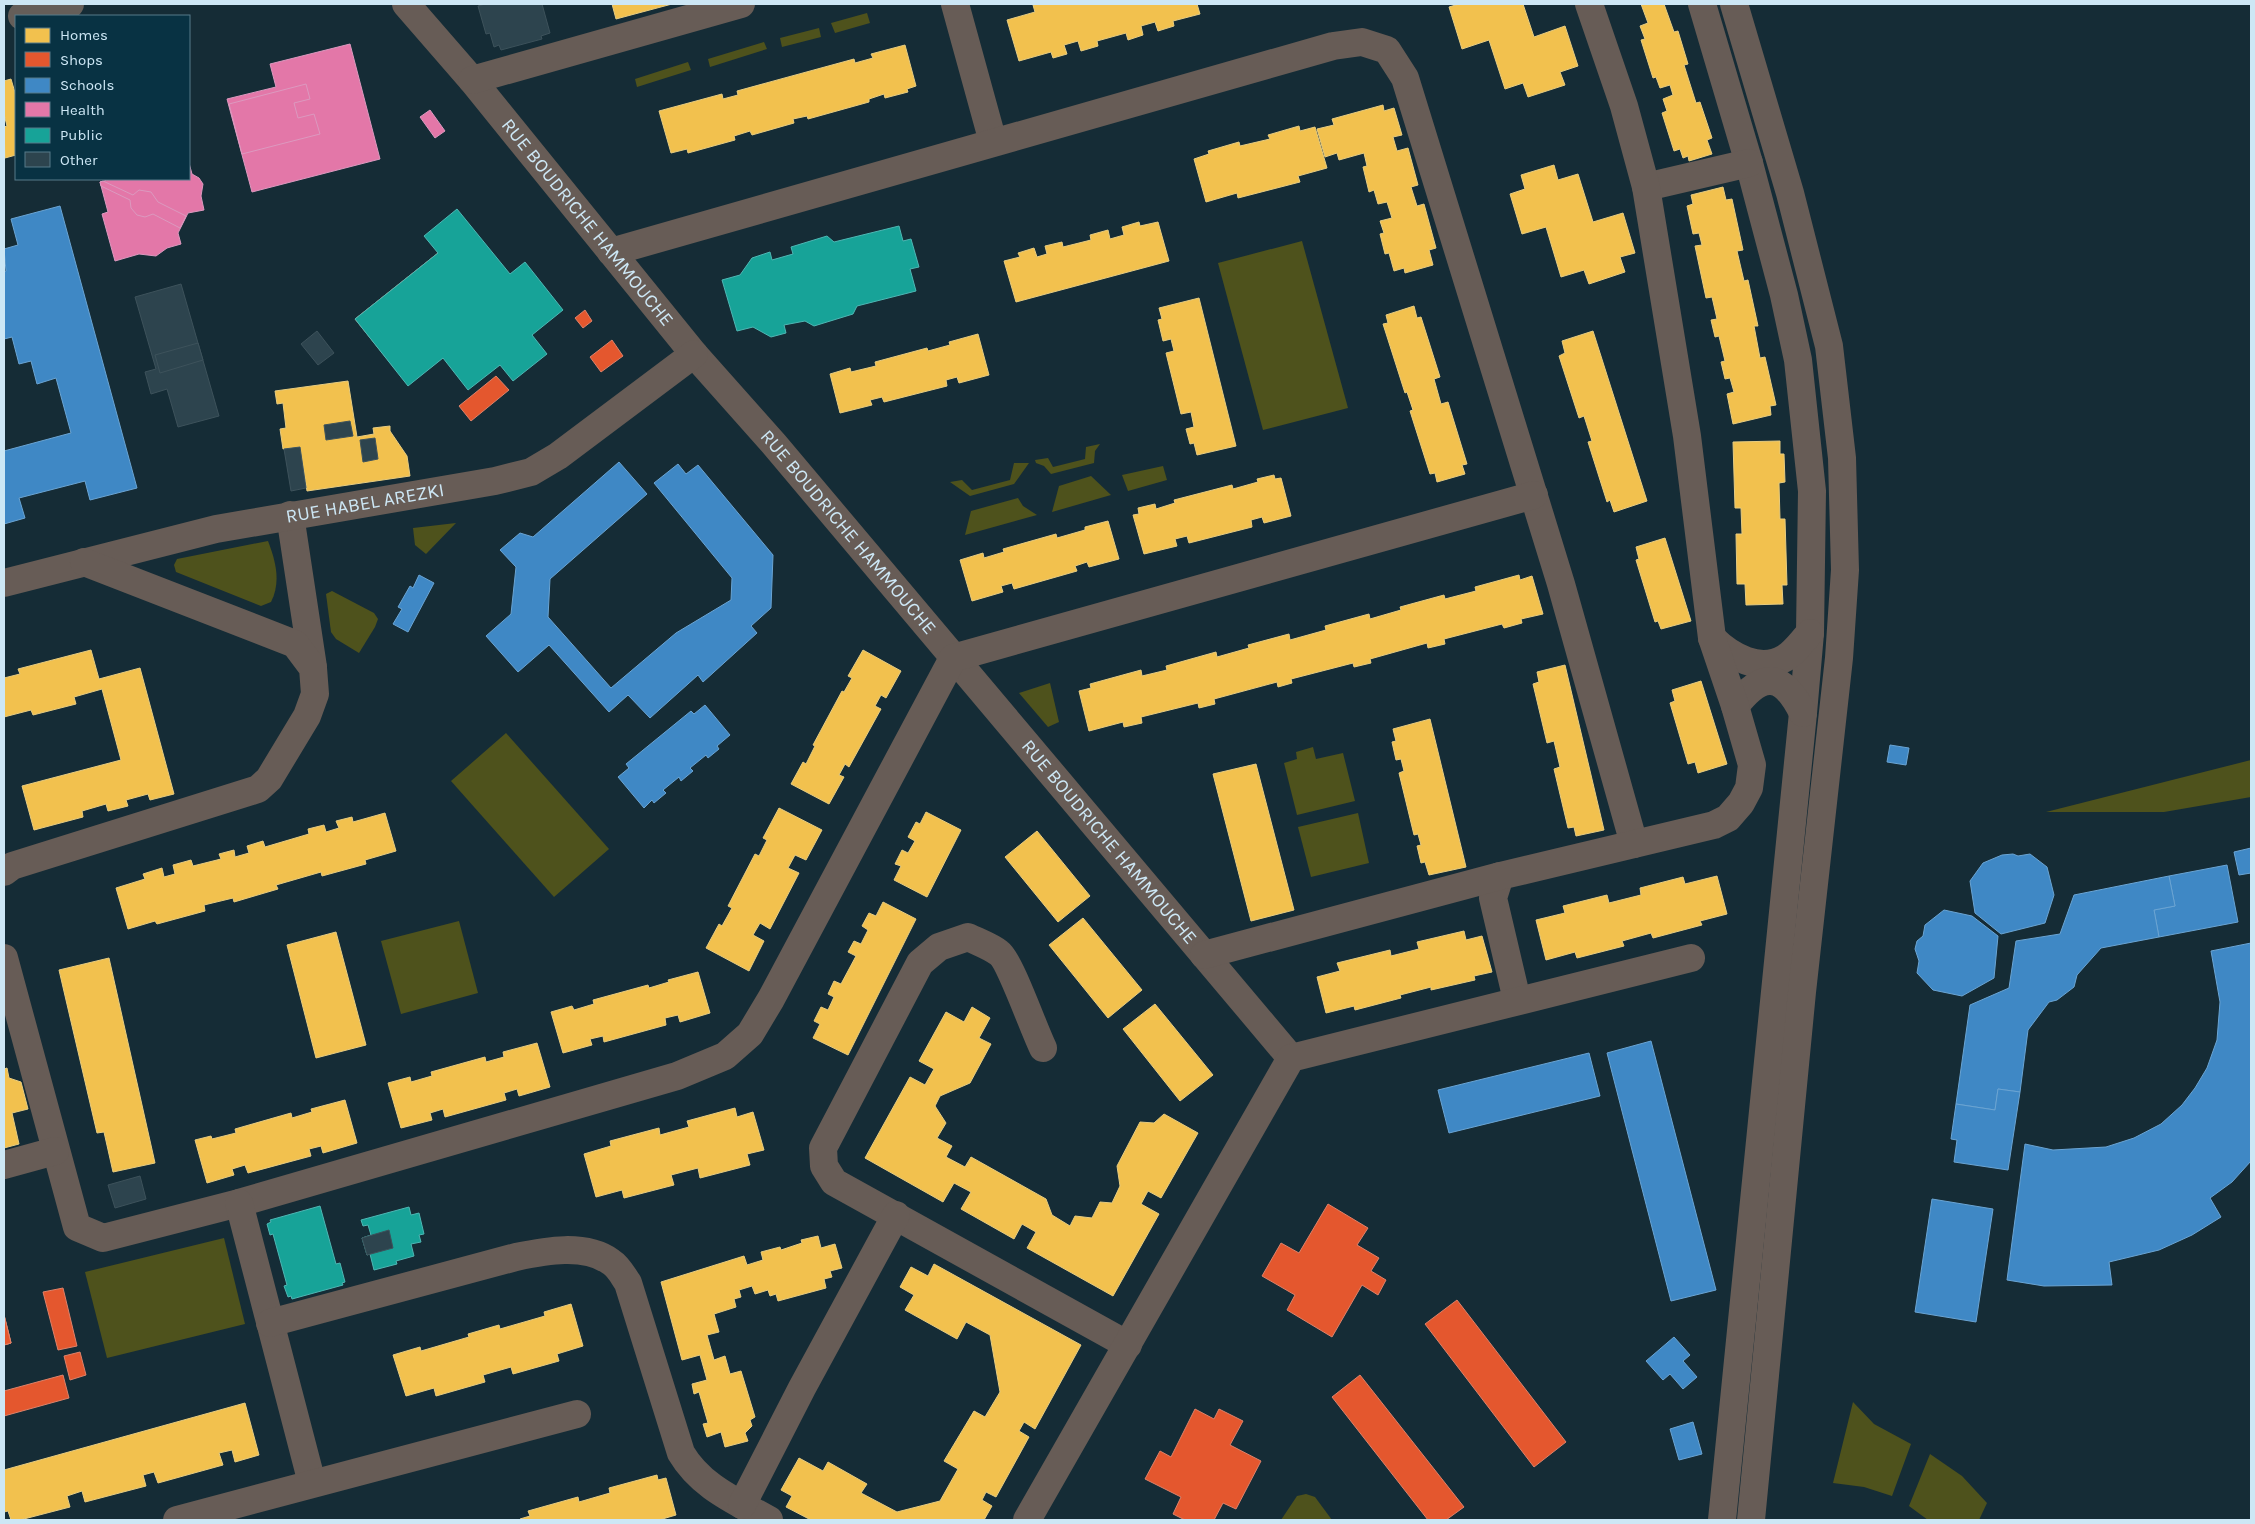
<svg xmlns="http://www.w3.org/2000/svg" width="2255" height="1524" viewBox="0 0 2255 1524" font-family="Karla,sans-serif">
	<rect width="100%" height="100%" fill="#152c36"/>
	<!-- green -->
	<g fill="#4e521c">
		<polygon points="867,13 870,23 835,33 831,23"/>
		<polygon points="819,28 821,37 782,47 780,38"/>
		<polygon points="764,42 767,49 710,67 708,59"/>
		<polygon points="688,62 691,70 637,87 635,79"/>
		<polygon points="1302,241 1348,408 1263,430 1218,263"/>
		<polygon points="1100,444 1095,451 1094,463 1051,474 1044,466 1036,463 1035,460 1048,458 1053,467 1085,459 1086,447"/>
		<polygon points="1014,463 1029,463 1014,484 970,496 950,482 962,480 972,490 1010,480"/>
		<polygon points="1163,466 1167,480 1128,491 1122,475"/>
		<polygon points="1091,476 1111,495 1052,512 1059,486"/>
		<polygon points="1018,498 1023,506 1037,515 965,535 971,511"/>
		<polygon points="456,523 426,554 415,545 413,528"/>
		<path d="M268,541C276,562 281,582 271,602L261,606L176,572L174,565L177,559Z"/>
		<polygon points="332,591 374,613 378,619 375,627 359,653 336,639 331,632 326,594"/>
		<polygon points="1050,683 1059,722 1048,727 1019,693"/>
		<polygon points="506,733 609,849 554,897 451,781"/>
		<polygon points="1313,747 1316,759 1343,753 1355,801 1297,815 1284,763 1297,759 1296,752"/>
		<polygon points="2251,760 2251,797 2164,812 2046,812"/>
		<polygon points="1358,813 1369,863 1311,877 1298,827"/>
		<polygon points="459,921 478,993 401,1014 381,941"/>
		<polygon points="224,1238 245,1324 107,1358 85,1272"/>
		<polygon points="1853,1402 1874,1424 1911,1444 1892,1496 1864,1487 1833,1483"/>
		<polygon points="1930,1454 1962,1476 1987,1503 1979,1520 1928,1520 1909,1506"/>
		<polygon points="1306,1494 1315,1497 1332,1520 1281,1520 1297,1496"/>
	</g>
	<!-- homes -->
	<g fill="#f2c14e" stroke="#e7cc80">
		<polygon points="612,4 672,4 616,19"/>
		<polygon points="1038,4 1197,4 1200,14 1173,21 1174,26 1158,31 1155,22 1141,26 1143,35 1128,40 1126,33 1097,41 1098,46 1081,51 1078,41 1064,45 1067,54 1053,58 1051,52 1019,61 1007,20 1035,12 1033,5"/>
		<polygon points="1459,4 1523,4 1534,37 1565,26 1578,66 1560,72 1565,85 1528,97 1523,83 1505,89 1489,40 1462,49 1449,7"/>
		<polygon points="1641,4 1664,4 1674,32 1678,31 1688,64 1684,65 1696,103 1700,102 1712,138 1707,140 1712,154 1689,161 1688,156 1683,158 1680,149 1674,151 1662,113 1667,111 1663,99 1673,95 1670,85 1660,88 1656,77 1653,78 1641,40 1645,39 1640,26 1648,23"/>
		<polygon points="905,45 916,86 907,89 908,92 885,98 884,94 869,99 869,102 808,119 807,116 793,119 794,123 752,135 750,131 734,136 735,140 688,153 687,149 671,153 659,111 722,94 723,99 738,95 737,91 854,59 855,63 873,58 871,54"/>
		<polygon points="11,79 16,96 16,155 5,158 4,127 7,126 4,114 4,81"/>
		<polygon points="1383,105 1384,111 1394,108 1402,135 1393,137 1397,151 1408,148 1418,185 1411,187 1417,206 1424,204 1436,248 1429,250 1433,265 1405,273 1404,268 1394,271 1389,253 1385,254 1380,234 1384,233 1380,221 1392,218 1387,202 1378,204 1374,190 1369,192 1363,167 1367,166 1364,153 1339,160 1337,153 1325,157 1317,129 1334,125 1332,119"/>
		<polygon points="1299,126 1300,131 1315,127 1327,168 1298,176 1300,182 1238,198 1237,193 1206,202 1194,159 1209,154 1208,151 1239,142 1240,146 1270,139 1268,135"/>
		<polygon points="1554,165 1558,180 1578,174 1593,222 1623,213 1635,253 1620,257 1625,272 1589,284 1584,270 1561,277 1546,227 1522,234 1510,194 1525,189 1521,175"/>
		<polygon points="1723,187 1726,200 1732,199 1743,250 1737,251 1744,281 1748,280 1758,326 1754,326 1760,358 1765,357 1776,405 1770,406 1771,415 1733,424 1727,394 1734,392 1730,378 1725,379 1721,362 1725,361 1719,336 1715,337 1711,320 1717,319 1712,297 1706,298 1695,246 1702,245 1699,233 1693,234 1687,206 1693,204 1691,195"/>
		<polygon points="1139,222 1140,226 1158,222 1169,261 1016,302 1004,261 1020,257 1018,253 1034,248 1037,257 1047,254 1045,246 1062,242 1063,247 1091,240 1090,235 1108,230 1110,239 1124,235 1122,227"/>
		<polygon points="1199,298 1236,446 1197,455 1194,443 1190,444 1186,429 1194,427 1191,412 1181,414 1166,353 1174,351 1171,339 1163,341 1158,320 1162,319 1159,308"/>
		<polygon points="1414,306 1417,318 1421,317 1440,377 1434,379 1441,404 1448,402 1467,464 1462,465 1465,474 1437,482 1435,473 1430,474 1410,411 1413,410 1407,392 1405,393 1383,324 1388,323 1386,315"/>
		<polygon points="1593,331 1647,501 1614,512 1610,500 1607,502 1588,442 1592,441 1584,416 1579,418 1559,356 1565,353 1562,341"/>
		<polygon points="978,334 989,375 959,383 957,377 946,380 947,386 884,402 882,397 870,400 872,405 840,413 830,374 850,368 851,372 876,366 875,362 927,348 928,351 950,345 949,342"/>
		<polygon points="348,381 357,437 374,434 373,428 390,426 390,431 407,456 410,476 307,491 300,447 283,449 280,429 286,428 283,403 277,404 275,391"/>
		<polygon points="1780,441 1780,454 1784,454 1785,482 1779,483 1780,519 1785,519 1787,585 1782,585 1783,604 1746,605 1745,584 1737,584 1736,534 1742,534 1741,508 1735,508 1733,442"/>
		<polygon points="1274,475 1275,479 1281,478 1291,516 1264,523 1262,517 1251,520 1252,527 1189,543 1187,536 1175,539 1177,546 1144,554 1133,515 1139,514 1138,508 1155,504 1156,509 1175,503 1174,500 1232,485 1233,489 1258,482 1257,479"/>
		<polygon points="1108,521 1119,559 1089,567 1087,562 1075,566 1077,571 1014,589 1012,583 1001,586 1003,592 972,601 960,560 983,553 984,558 1004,552 1003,549 1056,534 1057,538 1085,530 1085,527"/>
		<polygon points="1665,538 1691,621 1661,629 1658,621 1655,622 1636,560 1639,559 1636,547"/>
		<polygon points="1519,575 1520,580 1532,576 1543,614 1521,619 1522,623 1504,628 1502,624 1444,639 1445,644 1428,648 1427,643 1370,659 1371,663 1354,667 1353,663 1291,679 1292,683 1278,687 1277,682 1214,699 1215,704 1199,708 1198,703 1141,717 1142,723 1124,727 1123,722 1089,731 1079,691 1091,688 1090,684 1141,670 1142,676 1167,670 1166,666 1216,652 1217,657 1249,648 1248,645 1289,634 1290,640 1326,630 1325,626 1369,614 1370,619 1401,610 1400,607 1444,595 1445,599 1476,591 1475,587"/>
		<polygon points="91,650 99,679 140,668 174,794 150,800 148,794 126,800 128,806 108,811 106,804 82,811 83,817 34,830 22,786 121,760 102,689 74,697 76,704 33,715 31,710 4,717 4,678 20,674 18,669"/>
		<polygon points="863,650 901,671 886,698 881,695 875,706 881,709 849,767 845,764 839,775 844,777 829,804 791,784 803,762 806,764 815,746 813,745 842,691 844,692 852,678 848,676"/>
		<polygon points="1565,665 1604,830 1576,836 1574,827 1568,828 1554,769 1560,767 1554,741 1547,743 1533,684 1539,682 1537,672"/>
		<polygon points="1701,681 1727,764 1698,773 1695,762 1688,764 1670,703 1675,701 1672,690"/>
		<polygon points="1430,719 1466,867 1429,875 1425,862 1421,863 1417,846 1421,845 1418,834 1414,835 1399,773 1404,771 1401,759 1396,760 1392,742 1396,741 1393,729"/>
		<polygon points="1256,764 1294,910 1251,921 1213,774"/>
		<polygon points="779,808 822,830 806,860 795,855 788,868 799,873 770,929 760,923 753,935 764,941 749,971 706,948 719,924 722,926 732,908 728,906 755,854 759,856 767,840 763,838"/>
		<polygon points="926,812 961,830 927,897 894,880 901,866 895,864 902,850 908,853 915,841 908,837 916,822 920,824"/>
		<polygon points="385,813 396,851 365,860 366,864 322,876 321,872 276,885 278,889 234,902 233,898 204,905 205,911 157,924 155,921 128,929 116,888 145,879 143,874 162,868 164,877 175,874 173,865 191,860 193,866 221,859 219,854 234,850 235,857 249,853 247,846 263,841 265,847 309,834 308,829 324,825 326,832 339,828 336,821 352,817 353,822"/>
		<polygon points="1037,831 1090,896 1058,922 1005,857"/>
		<polygon points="1717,876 1727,914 1700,921 1702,925 1653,938 1651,933 1622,941 1624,946 1577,958 1575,952 1546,960 1536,920 1565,913 1563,906 1607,895 1609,903 1641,895 1640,888 1683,877 1685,884"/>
		<polygon points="883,902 916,919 848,1055 813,1038 820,1024 814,1021 821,1007 828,1010 834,997 828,994 834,981 841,984 856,956 848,952 854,941 861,944 868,930 862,926 869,913 876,916"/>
		<polygon points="1083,918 1142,990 1108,1018 1049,945"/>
		<polygon points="1464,931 1466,940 1482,936 1492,972 1474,976 1475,980 1431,990 1431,987 1400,995 1401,998 1355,1010 1354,1006 1326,1013 1317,977 1340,971 1337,963 1390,950 1391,956 1419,949 1417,942"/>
		<polygon points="336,932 366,1045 316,1058 287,945"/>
		<polygon points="109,958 155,1163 113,1172 104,1132 97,1133 59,970"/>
		<polygon points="698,972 710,1013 680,1022 678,1015 665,1018 666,1025 604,1042 603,1036 590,1039 592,1045 563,1053 551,1012 572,1006 574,1010 594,1004 593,1000 648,985 649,988 669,982 668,980"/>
		<polygon points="1155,1004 1213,1075 1180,1101 1123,1029"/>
		<polygon points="972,1007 990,1018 979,1038 991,1044 970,1083 940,1096 935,1106 946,1123 937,1138 952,1146 946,1157 965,1167 971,1157 1046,1199 1052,1215 1070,1226 1075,1216 1092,1218 1100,1202 1112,1203 1120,1186 1117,1166 1140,1122 1154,1123 1164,1114 1198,1133 1161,1198 1148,1191 1141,1204 1159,1214 1113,1296 1027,1248 1036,1232 1022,1224 1014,1239 961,1209 971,1192 954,1183 943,1202 865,1158 910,1077 925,1085 934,1069 919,1061 946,1012 964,1022"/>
		<polygon points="537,1043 550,1087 519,1096 517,1089 504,1093 506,1100 445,1117 443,1109 430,1113 432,1120 401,1128 388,1083 410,1077 411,1082 432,1076 431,1072 485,1057 486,1062 504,1057 503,1052"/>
		<polygon points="7,1068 9,1078 21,1082 28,1109 12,1113 19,1144 4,1148 4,1069"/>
		<polygon points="345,1100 357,1143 323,1153 321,1146 309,1149 311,1156 248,1173 245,1165 232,1169 234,1175 207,1183 195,1140 211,1136 212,1139 236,1133 235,1129 291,1113 292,1118 312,1112 311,1109"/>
		<polygon points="735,1108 737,1117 753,1112 764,1150 747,1154 750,1165 700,1178 698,1168 671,1175 674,1185 624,1198 622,1190 596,1197 584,1154 611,1146 610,1141 659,1128 660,1135 689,1127 687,1121"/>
		<polygon points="818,1236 821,1248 835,1244 842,1268 830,1271 832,1277 824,1279 826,1288 778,1301 776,1294 770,1296 768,1290 755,1294 752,1286 739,1290 741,1297 734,1299 736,1307 714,1314 719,1332 707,1335 714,1360 725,1356 730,1374 741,1371 755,1417 750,1420 752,1426 745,1433 748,1441 725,1447 721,1432 707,1437 703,1424 708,1423 699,1392 694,1394 692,1384 707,1380 700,1355 682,1360 661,1282 744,1256 747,1265 763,1260 761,1252 780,1247 781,1250 802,1243 801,1240"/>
		<polygon points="934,1264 1081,1345 1035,1429 1024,1422 1019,1431 1029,1437 996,1497 986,1492 982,1500 992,1506 984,1520 811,1520 786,1507 792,1496 781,1490 799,1458 823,1471 828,1462 867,1484 861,1493 897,1512 940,1501 958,1469 944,1461 974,1411 985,1417 1000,1392 990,1335 966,1322 957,1339 905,1310 914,1295 900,1287 911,1267 928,1276"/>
		<polygon points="571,1304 583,1346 557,1354 559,1361 513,1374 511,1367 483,1375 485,1382 436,1396 434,1388 406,1396 393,1355 420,1347 421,1351 469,1337 468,1334 499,1325 500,1329 545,1316 544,1312"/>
		<polygon points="245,1403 259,1455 235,1462 232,1450 219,1453 223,1465 158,1483 154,1472 143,1475 146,1486 85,1502 82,1491 67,1496 70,1507 20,1520 11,1520 8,1511 4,1512 4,1470"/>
		<polygon points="657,1475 658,1480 666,1478 676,1515 659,1520 521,1520 520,1519 530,1516 528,1511 578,1497 579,1502 610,1493 609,1488"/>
	</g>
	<!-- shops -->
	<g fill="#e4572e" stroke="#dd826a">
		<polygon points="438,253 478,304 396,370 355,319"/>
		<circle cx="482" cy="273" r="11"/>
		<polygon points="585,310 592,321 583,328 575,318"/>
		<polygon points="612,340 623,356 601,372 590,357"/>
		<polygon points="496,376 509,390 471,421 459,406"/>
		<polygon points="1328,1204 1368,1228 1357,1245 1379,1258 1371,1271 1386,1280 1378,1295 1362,1285 1332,1337 1287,1310 1295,1295 1262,1276 1281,1243 1299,1253"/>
		<polygon points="63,1288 77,1346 58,1350 43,1292"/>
		<polygon points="1457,1300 1566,1442 1534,1467 1425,1324"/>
		<polygon points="4,1315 11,1343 4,1345"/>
		<polygon points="4,1315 11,1343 4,1345"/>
		<polygon points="4,1315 11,1343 4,1345"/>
		<polygon points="80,1352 86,1375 70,1380 64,1356"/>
		<polygon points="63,1375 69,1398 4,1416 4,1391"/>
		<polygon points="1360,1375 1464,1507 1446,1520 1428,1520 1332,1397"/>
		<polygon points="1195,1409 1214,1419 1219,1409 1243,1421 1230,1445 1261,1461 1236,1509 1223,1503 1214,1520 1185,1520 1173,1514 1181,1497 1145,1479 1160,1451 1171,1457"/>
	</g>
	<!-- schools -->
	<g fill="#3f88c5" stroke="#6aa4d3">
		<polygon points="60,206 137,488 90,500 85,481 19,498 25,518 4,524 4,451 71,433 56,378 37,384 31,361 19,364 12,337 4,339 4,272 6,271 4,249 18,245 11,219"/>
		<polygon points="619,462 647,494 550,579 548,617 611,688 676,633 731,600 732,578 654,483 678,464 686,474 698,465 773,555 771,608 751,626 757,633 703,682 698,675 650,718 628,695 609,712 549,645 518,672 486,636 511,614 516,567 500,550 520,533 533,537"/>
		<polygon points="419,575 434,583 408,632 393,624 402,609 398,607 410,586 413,588"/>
		<polygon points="705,705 730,735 717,746 719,749 708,758 706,755 690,768 693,771 681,781 679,777 663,790 666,793 654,803 652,800 644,808 618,777 629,768 626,764 691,711 694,714"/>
		<polygon points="1890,745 1909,748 1906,765 1887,762"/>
		<polygon points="2251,848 2251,873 2239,875 2234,852"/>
		<polygon points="2013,854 2018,856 2030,854 2047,867 2054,895 2045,923 2001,934 1975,913 1970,881 1983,863 2002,855"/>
		<polygon points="2227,865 2238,922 2159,937 2154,910 2175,906 2169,876"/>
		<polygon points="2169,876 2175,906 2154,910 2159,937 2101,948 2077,975 2074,987 2057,1000 2049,1002 2028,1030 2020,1092 1998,1089 1995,1110 1956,1104 1970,1005 2009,988 2016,941 2060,934 2074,895"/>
		<polygon points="1944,910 1972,916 1998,936 1994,978 1962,996 1933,990 1917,973 1919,961 1915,949 1917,941 1923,936 1925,925"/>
		<polygon points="2251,943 2251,1161 2232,1182 2210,1198 2221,1217 2192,1235 2159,1250 2109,1262 2112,1285 2044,1286 2007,1280 2025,1144 2053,1150 2106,1147 2134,1138 2161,1124 2182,1105 2195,1088 2207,1068 2217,1040 2220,1002 2211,951"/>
		<polygon points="1651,1041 1716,1290 1671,1301 1607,1053"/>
		<polygon points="1589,1053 1600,1096 1449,1133 1438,1090"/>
		<polygon points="1998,1089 2020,1092 2008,1170 1954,1162 1957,1140 1951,1139 1956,1104 1995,1110"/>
		<polygon points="1932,1199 1993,1209 1976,1322 1915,1312"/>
		<polygon points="1674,1337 1690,1355 1683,1361 1697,1377 1683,1389 1670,1374 1663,1380 1646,1361"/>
		<polygon points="1693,1422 1702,1454 1679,1460 1670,1429"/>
	</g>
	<!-- health -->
	<g fill="#e377a8" stroke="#dc99bf">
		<polygon points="350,44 380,159 252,192 227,99 276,87 270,64"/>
		<polygon points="306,84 310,99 294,103 298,118 314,114 320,134 242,154 229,104"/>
		<polygon points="430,110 445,131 435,138 420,117"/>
		<polygon points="189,163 192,174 199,178 203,184 201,196 204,210 188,213 178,233 181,244 167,248 156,256 139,254 115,261 102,214 108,212 100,182 111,179 189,179"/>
		<polygon points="103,181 133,195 139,190 151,192 158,202 186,216 180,228 153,214 145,217 137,215 131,208 130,200 101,186 100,182"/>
	</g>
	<!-- public -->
	<g fill="#17a398" stroke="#4eb7b4">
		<polygon points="457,209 510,274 525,262 563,310 532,335 547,354 513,381 500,365 468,390 443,358 408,386 355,319 438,253 424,236"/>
		<polygon points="899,226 903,241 911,239 919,267 910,269 916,291 857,306 853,314 814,326 805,321 784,325 786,333 771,337 753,327 737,331 722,280 740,275 752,258 770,252 772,260 793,254 791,247 827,236 834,242"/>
		<polygon points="320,1206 336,1264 340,1263 345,1282 342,1283 343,1285 292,1299 291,1296 288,1297 284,1286 287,1285 273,1234 270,1235 267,1224 271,1222 270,1220"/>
		<polygon points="409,1207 411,1215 419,1213 424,1234 419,1235 421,1242 411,1244 414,1256 396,1261 397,1264 374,1270 370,1254 367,1255 362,1238 371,1235 368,1225 363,1226 361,1220"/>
	</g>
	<!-- building -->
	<g fill="#2d444e" stroke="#3d525b">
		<polygon points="485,4 542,4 550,33 541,36 542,39 501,50 499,45 494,47 490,33 486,34 478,6"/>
		<polygon points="181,284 219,416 178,427 167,389 151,394 145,372 156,369 135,297"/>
		<polygon points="317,331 334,353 318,365 301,344"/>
		<polygon points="198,343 203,360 160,373 155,355"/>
		<polygon points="350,421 353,436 326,440 324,425"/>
		<polygon points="375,438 378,459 363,462 360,440"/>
		<polygon points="300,447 306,488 291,491 284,449"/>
		<polygon points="140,1176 146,1199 115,1208 108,1185"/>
		<polygon points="389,1230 393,1248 367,1255 362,1238"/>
	</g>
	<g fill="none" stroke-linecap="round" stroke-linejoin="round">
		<!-- minor -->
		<g stroke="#675c56" stroke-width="28">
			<path id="s1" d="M406,4L472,80L694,354L774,444L1291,1058"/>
			<polyline points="955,4 993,142"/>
			<polyline points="1702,4 1749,163 1784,295 1798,360 1812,491 1810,633 1803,713 1722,1520"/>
			<polyline points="1734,4 1790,193 1829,346 1842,458 1845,570 1839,658 1802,992 1751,1520"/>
			<polyline points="472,80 741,4"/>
			<polyline points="1646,187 1749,163"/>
			<polyline points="611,252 1333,46 1362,42 1387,50 1405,78 1561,584 1634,844"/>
			<polyline points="290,515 313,667"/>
			<path id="s2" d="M4,583L216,529L495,481L531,472L558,456L694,354"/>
			<path d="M1712,638C1731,657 1760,673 1785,658C1795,652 1802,641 1810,633"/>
			<path d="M1735,706C1763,671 1782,672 1803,713"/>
			<polyline points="4,872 12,866 258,789 269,779 307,716 315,694 313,668 295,644 84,562"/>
			<polyline points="1500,876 1493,898 1517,1000"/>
			<polyline points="1204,955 1500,876 1714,825 1728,818 1741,803 1749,788 1752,765 1735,706 1712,638 1687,436 1646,187 1624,106 1589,4"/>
			<polyline points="4,958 77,1227 103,1238 239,1203 677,1076 725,1056 750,1034 771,999 953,658 1534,495"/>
			<path d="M1043,1048C1034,1030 1010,961 999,953C990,946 978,942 968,937L939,947L920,963L823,1148L824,1166L834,1182L1128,1345"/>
			<polyline points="4,1165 55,1151"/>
			<polyline points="239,1203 312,1483"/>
			<path d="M270,1323L516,1257C545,1251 585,1243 611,1262C619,1267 623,1276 628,1283L681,1453C701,1487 736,1501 769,1520"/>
			<polyline points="742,1505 802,1388 896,1215"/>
			<polyline points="177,1520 577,1414"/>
			<polyline points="1027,1520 1291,1058 1691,958"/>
		</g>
		<!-- secondary -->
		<polyline stroke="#655e59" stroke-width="28" points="22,16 70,4"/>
	</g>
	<g text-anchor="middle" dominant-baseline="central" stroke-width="5" stroke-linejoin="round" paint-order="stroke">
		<!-- street labels -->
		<g font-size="19" fill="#cde7f5" stroke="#083243">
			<text stroke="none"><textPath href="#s1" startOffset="284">RUE BOUDRICHE HAMMOUCHE</textPath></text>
			<text stroke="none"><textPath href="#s2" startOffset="370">RUE HABEL AREZKI</textPath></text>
			<text stroke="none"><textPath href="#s1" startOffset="689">RUE BOUDRICHE HAMMOUCHE</textPath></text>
			<text stroke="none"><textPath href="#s1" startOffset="1094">RUE BOUDRICHE HAMMOUCHE</textPath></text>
		</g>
	</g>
	<!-- border -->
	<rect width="2255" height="1524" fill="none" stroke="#cde7f5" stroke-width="10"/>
	<!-- legend -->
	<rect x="15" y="15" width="175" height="165" fill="#083243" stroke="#577a8a"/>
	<rect x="25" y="28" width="25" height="15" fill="#f2c14e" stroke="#577a8a"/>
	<text x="60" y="40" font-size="15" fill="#cde7f5">Homes</text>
	<rect x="25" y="52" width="25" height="15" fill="#e4572e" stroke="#577a8a"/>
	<text x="60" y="65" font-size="15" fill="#cde7f5">Shops</text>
	<rect x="25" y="78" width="25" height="15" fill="#3f88c5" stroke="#577a8a"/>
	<text x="60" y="90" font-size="15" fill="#cde7f5">Schools</text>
	<rect x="25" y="102" width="25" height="15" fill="#e377a8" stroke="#577a8a"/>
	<text x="60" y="115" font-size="15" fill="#cde7f5">Health</text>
	<rect x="25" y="128" width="25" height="15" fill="#17a398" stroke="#577a8a"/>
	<text x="60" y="140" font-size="15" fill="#cde7f5">Public</text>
	<rect x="25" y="152" width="25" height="15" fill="#2d444e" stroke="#577a8a"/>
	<text x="60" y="165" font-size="15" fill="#cde7f5">Other</text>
</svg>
